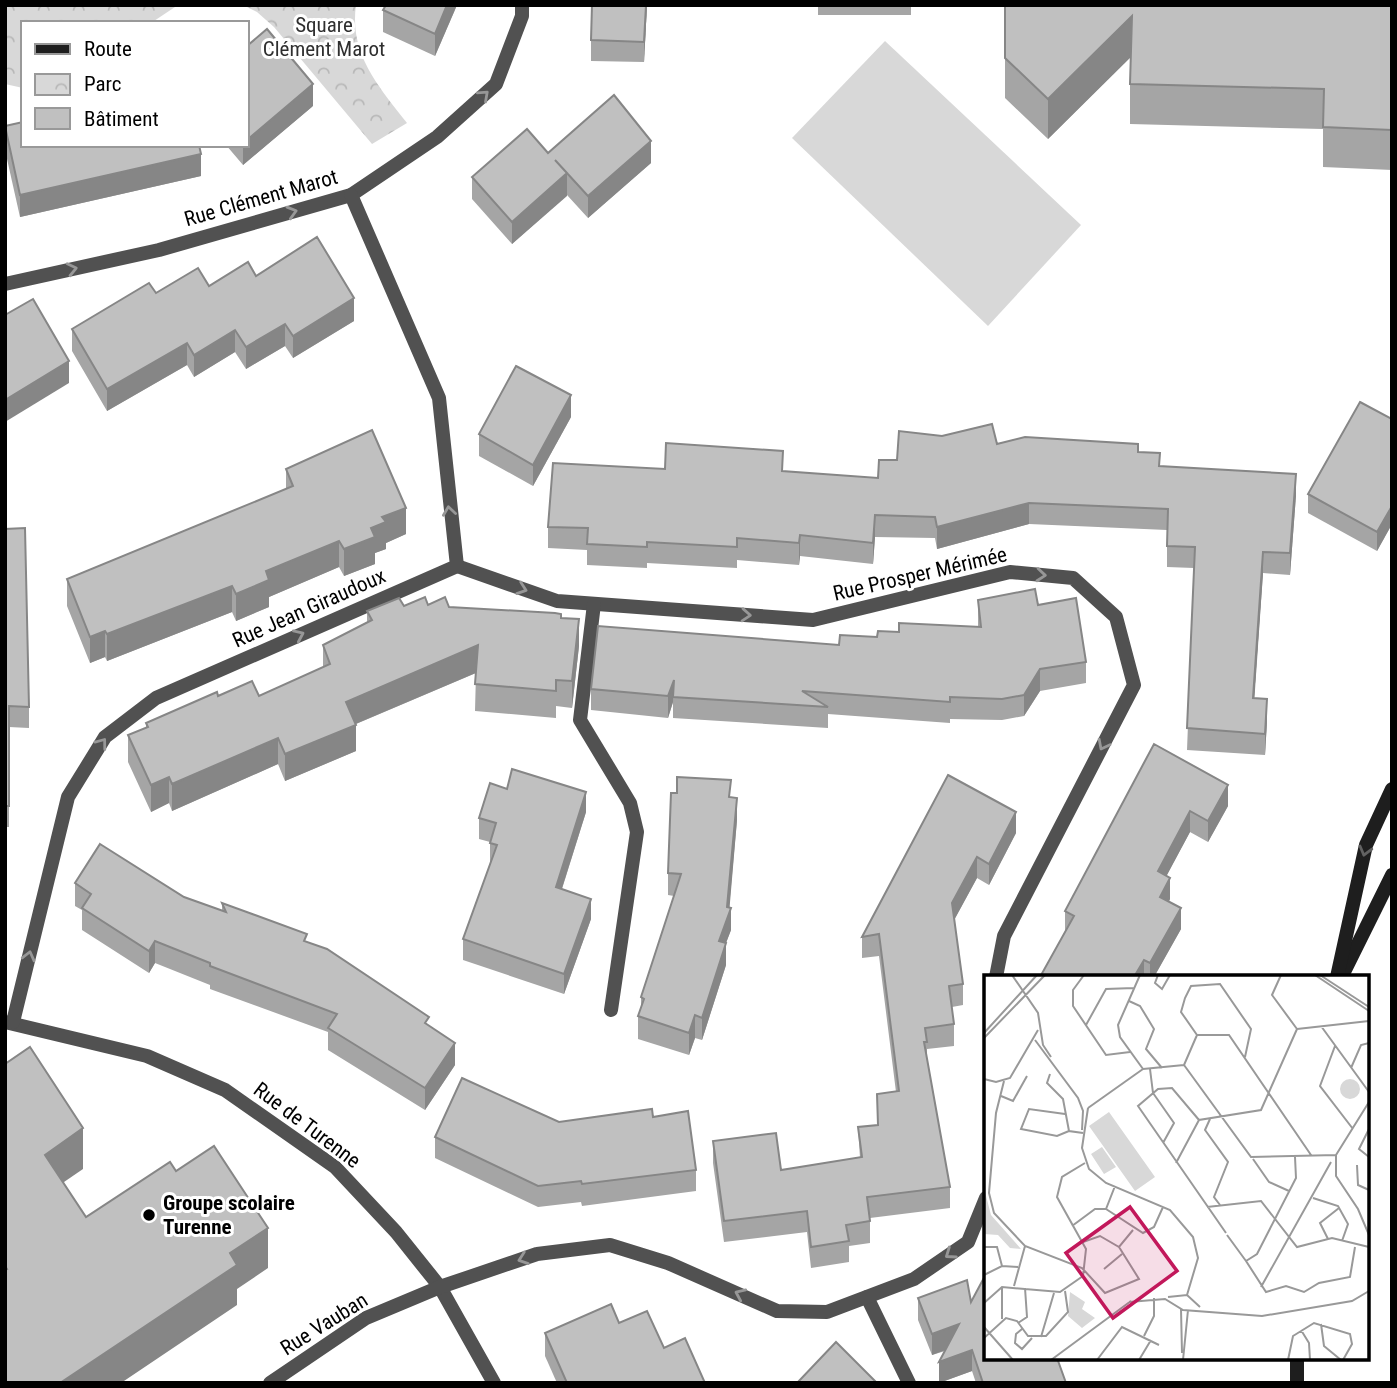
<svg xmlns="http://www.w3.org/2000/svg" width="1397" height="1388" viewBox="0 0 1397 1388" font-family="'Roboto Condensed',sans-serif">
	<defs>
		<pattern id="park-crowns" width="20" height="18" patternUnits="userSpaceOnUse" patternTransform="scale(1.75)"><rect width="20" height="18" fill="#d8d8d8"/><path d="M2 6a3 3 0 1 1 6 0M12 15a3 3 0 1 1 6 0" fill="none" stroke="#b8b8b8"/></pattern>
	</defs>
	<rect width="100%" height="100%" fill="#fff"/>
	<!-- park -->
	<g fill="url(#park-crowns)">
		<polygon points="5,5 178,5 151,23 23,23 23,88 5,84"/>
		<path d="M243,5H356C349,54 379,87 407,123L372,144L274,27L257,12Z"/>
	</g>
	<!-- garden -->
	<polygon fill="#d8d8d8" points="885,41 1081,225 988,326 792,138"/>
	<g fill="none" stroke-linecap="round" stroke-linejoin="round">
		<!-- minor -->
		<g stroke="#515151" stroke-width="14">
			<polyline points="5,284 159,250 351,195 437,137 496,84 522,16 522,5"/>
			<polyline points="457,566 557,601 813,620 1010,572 1073,578 1116,617 1134,685 1004,936 996,977"/>
			<polyline points="594,604 580,720 630,803 637,832 611,1010"/>
			<polyline points="5,1022 147,1056 225,1090 335,1167 396,1232 440,1287 494,1383"/>
			<polyline points="13,1022 68,797 105,737 156,698 457,566 439,398 351,195"/>
			<polyline points="867,1297 909,1383"/>
			<polyline points="270,1383 366,1318 440,1287 537,1254 610,1245 668,1263 777,1311 827,1312 914,1279 968,1242 986,1198"/>
		</g>
		<!-- secondary -->
		<g stroke="#1e1e1e" stroke-width="14">
			<polyline points="1344,972 1392,875"/>
			<polyline points="1337,977 1366,845 1392,789"/>
			<polyline points="1297,1383 1297,1358"/>
		</g>
	</g>
	<!-- wall -->
	<g fill="#a5a5a5">
		<polygon points="386,5 457,5 435,56 383,32 383,10"/>
		<polygon points="647,5 644,62 591,61 591,40"/>
		<polygon points="818,5 1392,5 1392,170 1323,167 1323,129 1130,124 1130,57 1048,139 1005,98 1005,5 911,6 911,15 818,15"/>
		<polygon points="313,106 243,165 226,145 247,145"/>
		<polygon points="5,126 201,176 20,217 5,150"/>
		<polygon points="548,153 651,163 588,218 567,195 512,244 472,199 472,177"/>
		<polygon points="256,276 354,321 293,358 285,346 246,369 235,352 194,377 187,365 107,411 72,351 72,329 156,293 209,286"/>
		<polygon points="571,417 533,486 479,456 479,434"/>
		<polygon points="1392,419 1392,524 1377,551 1308,513 1308,494"/>
		<polygon points="997,444 1138,452 1160,466 1296,495 1290,575 1263,573 1254,698 1267,721 1265,755 1187,750 1194,568 1167,567 1167,530 1029,524 937,549 935,538 875,537 873,564 800,556 799,565 737,560 737,568 647,563 647,568 587,565 587,550 548,548 548,527 665,469 783,472 878,478 897,460"/>
		<polygon points="286,469 406,534 386,543 386,549 375,553 375,564 344,576 339,567 269,597 269,607 236,621 232,612 107,661 105,657 90,663 67,606 67,579 286,489"/>
		<polygon points="5,529 29,707 29,728 9,727 9,827 5,827"/>
		<polygon points="978,600 1038,605 1086,662 1086,683 1040,691 1024,716 1002,720 950,719 950,723 828,714 828,728 673,718 673,702 668,718 591,710 591,689 839,645 899,632 978,626"/>
		<polygon points="428,605 561,618 579,646 572,708 556,706 556,718 475,711 476,673 356,724 356,751 285,781 278,764 172,811 169,803 151,812 128,762 128,735 146,728 146,723 218,696 259,696 323,667 323,645 367,622 367,611 404,606"/>
		<polygon points="1154,744 1228,806 1208,842 1190,832 1166,876 1170,899 1169,901 1181,929 1154,977 1040,977 1065,932 1065,911"/>
		<polygon points="948,775 1016,833 989,885 977,878 954,920 963,984 963,1005 952,1007 954,1024 954,1046 927,1049 927,1057 950,1187 950,1208 870,1218 870,1243 849,1246 849,1262 811,1268 807,1232 724,1242 713,1163 713,1141 781,1170 860,1158 858,1127 877,1125 877,1094 896,1092 879,956 862,958 862,937"/>
		<polygon points="507,789 586,812 562,889 591,919 564,994 463,960 463,939 491,864 490,863 490,842 479,839 479,818"/>
		<polygon points="731,797 737,820 729,908 731,930 726,943 726,965 702,1040 695,1038 689,1055 638,1039 638,1016 641,1009 641,997 674,896 668,895 668,873"/>
		<polygon points="75,883 184,897 222,911 222,903 307,942 429,1026 455,1065 425,1110 328,1050 328,1032 210,989 210,985 155,963 149,973 82,930 82,910 75,906"/>
		<polygon points="653,1117 696,1170 696,1191 582,1206 581,1202 538,1207 435,1158 435,1137 559,1122"/>
		<polygon points="918,1298 971,1302 986,1358 1066,1383 976,1383 972,1371 939,1383 945,1351 932,1355 918,1320"/>
		<polygon points="619,1323 664,1348 705,1383 557,1383 545,1356 545,1333"/>
	</g>
	<!-- shaded-wall -->
	<g fill="#868686">
		<polygon points="447,5 457,5 435,56 435,34"/>
		<polygon points="646,5 647,5 644,62 644,42"/>
		<polygon points="1132,16 1132,56 1048,139 1048,99"/>
		<polygon points="313,84 313,106 243,165 243,145 247,145 247,140"/>
		<polygon points="651,141 651,163 588,218 588,196"/>
		<polygon points="201,154 201,176 20,217 20,195"/>
		<polygon points="567,173 567,196 512,244 512,222"/>
		<polygon points="354,298 354,321 293,358 293,336"/>
		<polygon points="285,324 285,346 246,369 246,347"/>
		<polygon points="235,330 235,352 194,377 194,355"/>
		<polygon points="187,343 187,365 107,411 107,389"/>
		<polygon points="69,361 69,383 5,422 5,400"/>
		<polygon points="571,395 571,417 533,486 533,465"/>
		<polygon points="1296,474 1296,495 1290,575 1290,553"/>
		<polygon points="1029,503 1029,524 937,549 937,527"/>
		<polygon points="1392,506 1392,524 1377,551 1377,532"/>
		<polygon points="406,508 406,534 386,543 386,549 375,553 375,564 344,576 344,549 371,528 382,517"/>
		<polygon points="875,515 875,537 873,564 873,543"/>
		<polygon points="800,535 800,556 799,565 799,543"/>
		<polygon points="339,541 339,567 269,597 269,607 236,621 236,594 266,571"/>
		<polygon points="1263,552 1263,573 1253,719 1253,698"/>
		<polygon points="232,586 232,612 107,661 107,634"/>
		<polygon points="579,619 579,646 572,708 572,681"/>
		<polygon points="105,631 105,657 90,663 90,637"/>
		<polygon points="478,645 478,672 346,728 346,702"/>
		<polygon points="1040,669 1040,691 1024,716 1024,695"/>
		<polygon points="674,680 673,702 668,718 668,696"/>
		<polygon points="1267,699 1267,721 1265,755 1265,734"/>
		<polygon points="356,725 356,751 285,781 285,754"/>
		<polygon points="278,738 278,764 172,811 172,784"/>
		<polygon points="169,777 169,803 151,812 151,785"/>
		<polygon points="1228,785 1228,806 1208,842 1208,821"/>
		<polygon points="586,792 586,812 556,907 556,887"/>
		<polygon points="737,798 737,820 729,914 731,908 731,930 726,943 726,965 702,1040 702,1018 727,907"/>
		<polygon points="1190,811 1190,832 1158,892 1158,871"/>
		<polygon points="1016,812 1016,833 989,885 989,864"/>
		<polygon points="977,857 977,878 952,924 952,903"/>
		<polygon points="1170,878 1170,899 1160,918 1160,897"/>
		<polygon points="591,899 591,919 564,994 564,974"/>
		<polygon points="1181,908 1181,929 1154,977 1150,977 1150,963"/>
		<polygon points="155,941 155,963 149,973 149,951"/>
		<polygon points="1144,960 1144,977 1134,977"/>
		<polygon points="695,1015 695,1038 689,1055 689,1033"/>
		<polygon points="455,1043 455,1065 425,1110 425,1088"/>
		<polygon points="83,1128 83,1169 45,1195 45,1155"/>
		<polygon points="268,1228 268,1268 237,1289 237,1305 121,1383 60,1383 230,1253"/>
		<polygon points="959,1324 959,1345 932,1355 932,1334"/>
		<polygon points="972,1350 972,1371 939,1383 939,1362"/>
	</g>
	<!-- building -->
	<g fill="#c0c0c0" stroke="#868686" stroke-width="2">
		<polygon points="386,5 447,5 435,34 383,10"/>
		<polygon points="592,5 646,5 644,42 591,40"/>
		<polygon points="1005,5 1392,5 1392,130 1323,127 1324,89 1130,84 1132,16 1048,99 1005,58"/>
		<polygon points="267,29 313,84 247,140 247,46"/>
		<polygon points="614,95 651,141 588,196 555,160 567,173 512,222 472,177 527,129 548,153"/>
		<polygon points="23,122 23,145 199,145 201,154 20,195 5,126"/>
		<polygon points="317,237 354,298 293,336 285,324 246,347 235,330 194,355 187,343 107,389 72,329 149,283 156,293 198,268 209,286 248,262 256,276"/>
		<polygon points="33,299 69,361 5,400 5,315"/>
		<polygon points="516,366 571,395 533,465 479,434"/>
		<polygon points="1360,402 1392,419 1392,506 1377,532 1308,494"/>
		<polygon points="992,424 997,444 1025,437 1138,444 1138,452 1160,453 1159,466 1296,474 1290,553 1263,552 1253,698 1267,699 1265,734 1187,728 1195,547 1167,546 1168,509 1029,503 937,527 935,517 875,515 873,543 800,535 799,543 737,538 737,547 647,542 647,547 587,544 588,528 548,527 553,463 665,469 666,443 783,451 782,471 878,478 879,460 897,460 899,431 942,436"/>
		<polygon points="372,430 406,508 382,517 386,522 371,528 375,537 344,549 339,541 266,571 269,580 236,594 232,586 107,634 105,631 90,637 67,579 293,486 286,469"/>
		<polygon points="25,528 29,707 9,706 9,806 5,806 5,529"/>
		<polygon points="1035,589 1038,605 1076,598 1086,662 1040,669 1024,695 1002,699 950,697 950,702 802,691 828,707 673,697 674,680 668,696 591,689 598,626 839,645 840,635 877,637 878,631 899,632 899,623 981,627 978,600"/>
		<polygon points="425,597 428,605 445,597 449,607 555,613 561,614 561,618 579,619 572,681 556,680 556,691 475,684 478,645 346,702 356,725 285,754 278,738 172,784 169,777 151,785 128,735 148,727 146,723 217,692 218,696 252,681 259,696 330,664 323,645 372,620 367,611 399,598 404,606"/>
		<polygon points="1154,744 1228,785 1208,821 1190,811 1158,871 1170,878 1160,897 1181,908 1150,963 1144,960 1134,977 1040,977 1074,916 1065,911"/>
		<polygon points="512,769 586,792 556,887 591,899 564,974 463,939 497,845 490,843 496,823 479,818 490,783 507,789"/>
		<polygon points="948,775 1016,812 989,864 977,857 952,903 963,984 949,986 954,1024 925,1028 927,1042 924,1042 950,1187 867,1197 870,1221 846,1225 849,1241 811,1247 807,1211 724,1221 713,1141 776,1133 781,1170 862,1157 858,1127 878,1125 877,1094 899,1091 879,934 862,937"/>
		<polygon points="677,777 731,780 729,797 737,798 727,907 731,908 719,941 726,943 702,1018 695,1015 689,1033 638,1016 644,999 641,997 681,874 668,873 671,793 677,793"/>
		<polygon points="100,844 184,897 226,912 222,903 307,934 304,941 327,949 429,1017 425,1023 455,1043 425,1088 328,1028 337,1014 210,966 210,963 155,941 149,951 82,908 91,894 75,883"/>
		<polygon points="30,1047 83,1128 45,1155 86,1217 170,1162 176,1171 214,1146 268,1228 230,1253 237,1265 60,1383 5,1383 5,1270 7,1269 5,1266 5,1064"/>
		<polygon points="462,1078 559,1122 652,1109 653,1117 688,1111 696,1170 582,1184 581,1181 538,1186 435,1137"/>
		<polygon points="986,1274 986,1358 1057,1358 1066,1383 983,1383 972,1350 939,1362 959,1324 932,1334 918,1298 967,1280 971,1302"/>
		<polygon points="611,1304 619,1323 647,1311 664,1348 685,1338 705,1383 567,1383 545,1333"/>
		<polygon points="836,1342 877,1383 797,1383"/>
	</g>
	<!-- one-way arrows -->
	<defs><path id="oneway-chevron" d="M-2-3.5L2.5 0L-2 3.5" fill="none" stroke-width="1.6" stroke-linecap="round" stroke-linejoin="round" transform="scale(1.75)"/></defs>
	<g stroke="#979797">
		<use href="#oneway-chevron" transform="translate(484 95) rotate(-42)"/>
		<use href="#oneway-chevron" transform="translate(292 212) rotate(-16)"/>
		<use href="#oneway-chevron" transform="translate(72 269) rotate(-13)"/>
		<use href="#oneway-chevron" transform="translate(449 511) rotate(-98)"/>
		<use href="#oneway-chevron" transform="translate(1041 575) rotate(5)"/>
		<use href="#oneway-chevron" transform="translate(522 589) rotate(19)"/>
		<use href="#oneway-chevron" transform="translate(746 615) rotate(4)"/>
		<use href="#oneway-chevron" transform="translate(299 635) rotate(-24)"/>
		<use href="#oneway-chevron" transform="translate(102 743) rotate(-53)"/>
		<use href="#oneway-chevron" transform="translate(1103 745) rotate(117)"/>
		<use href="#oneway-chevron" transform="translate(29 956) rotate(-76)"/>
		<use href="#oneway-chevron" transform="translate(950 1254) rotate(145)"/>
		<use href="#oneway-chevron" transform="translate(523 1259) rotate(161)"/>
		<use href="#oneway-chevron" transform="translate(740 1294) rotate(-156)"/>
	</g>
	<use stroke="#626262" href="#oneway-chevron" transform="translate(1365 851) rotate(105)"/>
	<!-- markers -->
	<circle fill="#000" stroke="#fff" stroke-width="2.5" cx="149" cy="1215" r="7"/>
	<g text-anchor="middle" dominant-baseline="central" stroke-width="6" stroke-linejoin="round" paint-order="stroke">
		<!-- park labels -->
		<g font-size="21" fill="#2f2f2f" stroke="#fff">
			<text x="324" y="25">Square<tspan x="324" dy="24">Clément Marot</tspan></text>
		</g>
		<!-- street labels -->
		<g font-size="21" fill="#000" stroke="#fff">
			<text transform="translate(261 198) rotate(-16)">Rue Clément Marot</text>
			<text transform="translate(920 574) rotate(-13)">Rue Prosper Mérimée</text>
			<text transform="translate(309 608) rotate(-24)">Rue Jean Giraudoux</text>
			<text transform="translate(307 1125) rotate(37)">Rue de Turenne</text>
			<text transform="translate(324 1324) rotate(-32)">Rue Vauban</text>
		</g>
		<!-- poi labels -->
		<g font-size="21" font-weight="bold" fill="#000" stroke="#fff" text-anchor="start">
			<text x="163" y="1203">Groupe scolaire<tspan x="163" dy="24">Turenne</tspan></text>
		</g>
	</g>
	<!-- overview -->
	<g transform="translate(984 975)">
		<rect width="385" height="385" fill="#fff"/>
		<path d="M0,213L7,240L37,274L26,273L14,260L0,259ZM86,317L101,327L98,334L111,343L98,353L84,341Z" fill="#d8d8d8"/>
		<path d="M356 114a10 10 0 1 1 20 0a10 10 0 1 1-20 0ZM125,137L171,202L151,216L105,151ZM118,172L132,192L120,199L107,179Z" fill="#d8d8d8"/>
		<path fill="none" stroke="#999" stroke-width="2" d="M28,0L54,38L59,70L67,82M100,0L89,15V31L122,80L146,77M156,0L134,50L136,62L159,94M174,0L171,8L178,14L186,0M331,0L385,36M336,0L385,32M145,26L156,31L170,54L162,74L178,93M102,50L122,14L150,13M337,51L385,117M313,54L385,46M0,58L53,0M213,60H245L327,180M213,60L197,37L201,23L207,11L236,9L267,54L261,82M0,63L61,0M51,65L94,123L99,136L98,155M351,71L336,111L369,154M200,90L267,182L352,180V201L374,234L385,260M200,90L213,60M367,93L377,70L385,68M159,94L200,90M166,94L169,118L190,148L179,168M66,99L63,108L79,124L85,156L99,158M0,104L12,107L26,103L54,55M20,106L12,138L5,218L10,238L41,271L98,293L121,318L155,304L135,272M17,121L29,126L43,101M104,133L98,173L105,194L122,208L186,235L209,262L214,283L203,320M104,133L159,94M81,139L45,134L37,154L73,161L85,156M226,144L221,155L244,187L230,222L236,230M215,145L188,113L174,114L154,131L242,258M385,154L375,174L385,182M352,180L385,127M269,184L285,207L305,216M192,188L215,145L277,135L313,54L288,20L297,0M373,190L374,210L385,215M329,223L354,231L364,249L358,266M223,232L277,226L313,272L348,263L385,272M122,234L159,258L170,252L179,232M88,251L111,234H122L131,211M243,260L262,286L273,279L312,203L311,182M344,264L336,248L355,233M99,267L116,261L135,272L149,255M0,272H13L18,291M262,286L282,317L302,311L320,317L335,308L366,302L371,272M120,294L138,279M0,300L18,291L34,292M30,311L41,271M18,312V344M277,312L347,187M184,322L203,320L216,332M145,327L181,324L199,335L278,341L368,326L385,316M0,328L18,312L76,317L99,301L102,274L73,222L78,202L101,188M197,334L198,378M34,348L43,342L41,313M337,349L340,371L357,385M0,352L29,385M38,354L32,359L31,368L38,374L48,363M317,355L325,368L326,385M160,361L170,341V323M57,362L70,318M0,363L22,343L33,346L44,361H62L84,337L81,316M67,385L147,326M113,385L138,352L175,370M155,385L167,365M199,385L204,335M304,385L309,361L330,348L366,359L368,369L359,385"/>
		<path fill="#c2185b" fill-opacity="0.15" stroke="#c2185b" stroke-width="3.5" d="M146,232L193,296L129,343L82,278Z"/>
		<rect width="385" height="385" fill="none" stroke="#000" stroke-width="3.5"/>
	</g>
	<!-- border -->
	<rect width="1397" height="1388" fill="none" stroke="#000000" stroke-width="14"/>
	<!-- legend -->
	<rect x="21" y="21" width="228" height="126" fill="#ffffff" stroke="#999999" stroke-width="2"/>
	<rect x="35" y="44" width="35" height="10" fill="#1e1e1e" stroke="#999999" stroke-width="2"/>
	<text x="84" y="56" font-size="21" fill="#000000">Route</text>
	<rect x="35" y="74" width="35" height="21" fill="url(#park-crowns)" stroke="#999999" stroke-width="2"/>
	<text x="84" y="91" font-size="21" fill="#000000">Parc</text>
	<rect x="35" y="108" width="35" height="21" fill="#c0c0c0" stroke="#999999" stroke-width="2"/>
	<text x="84" y="126" font-size="21" fill="#000000">Bâtiment</text>
</svg>
